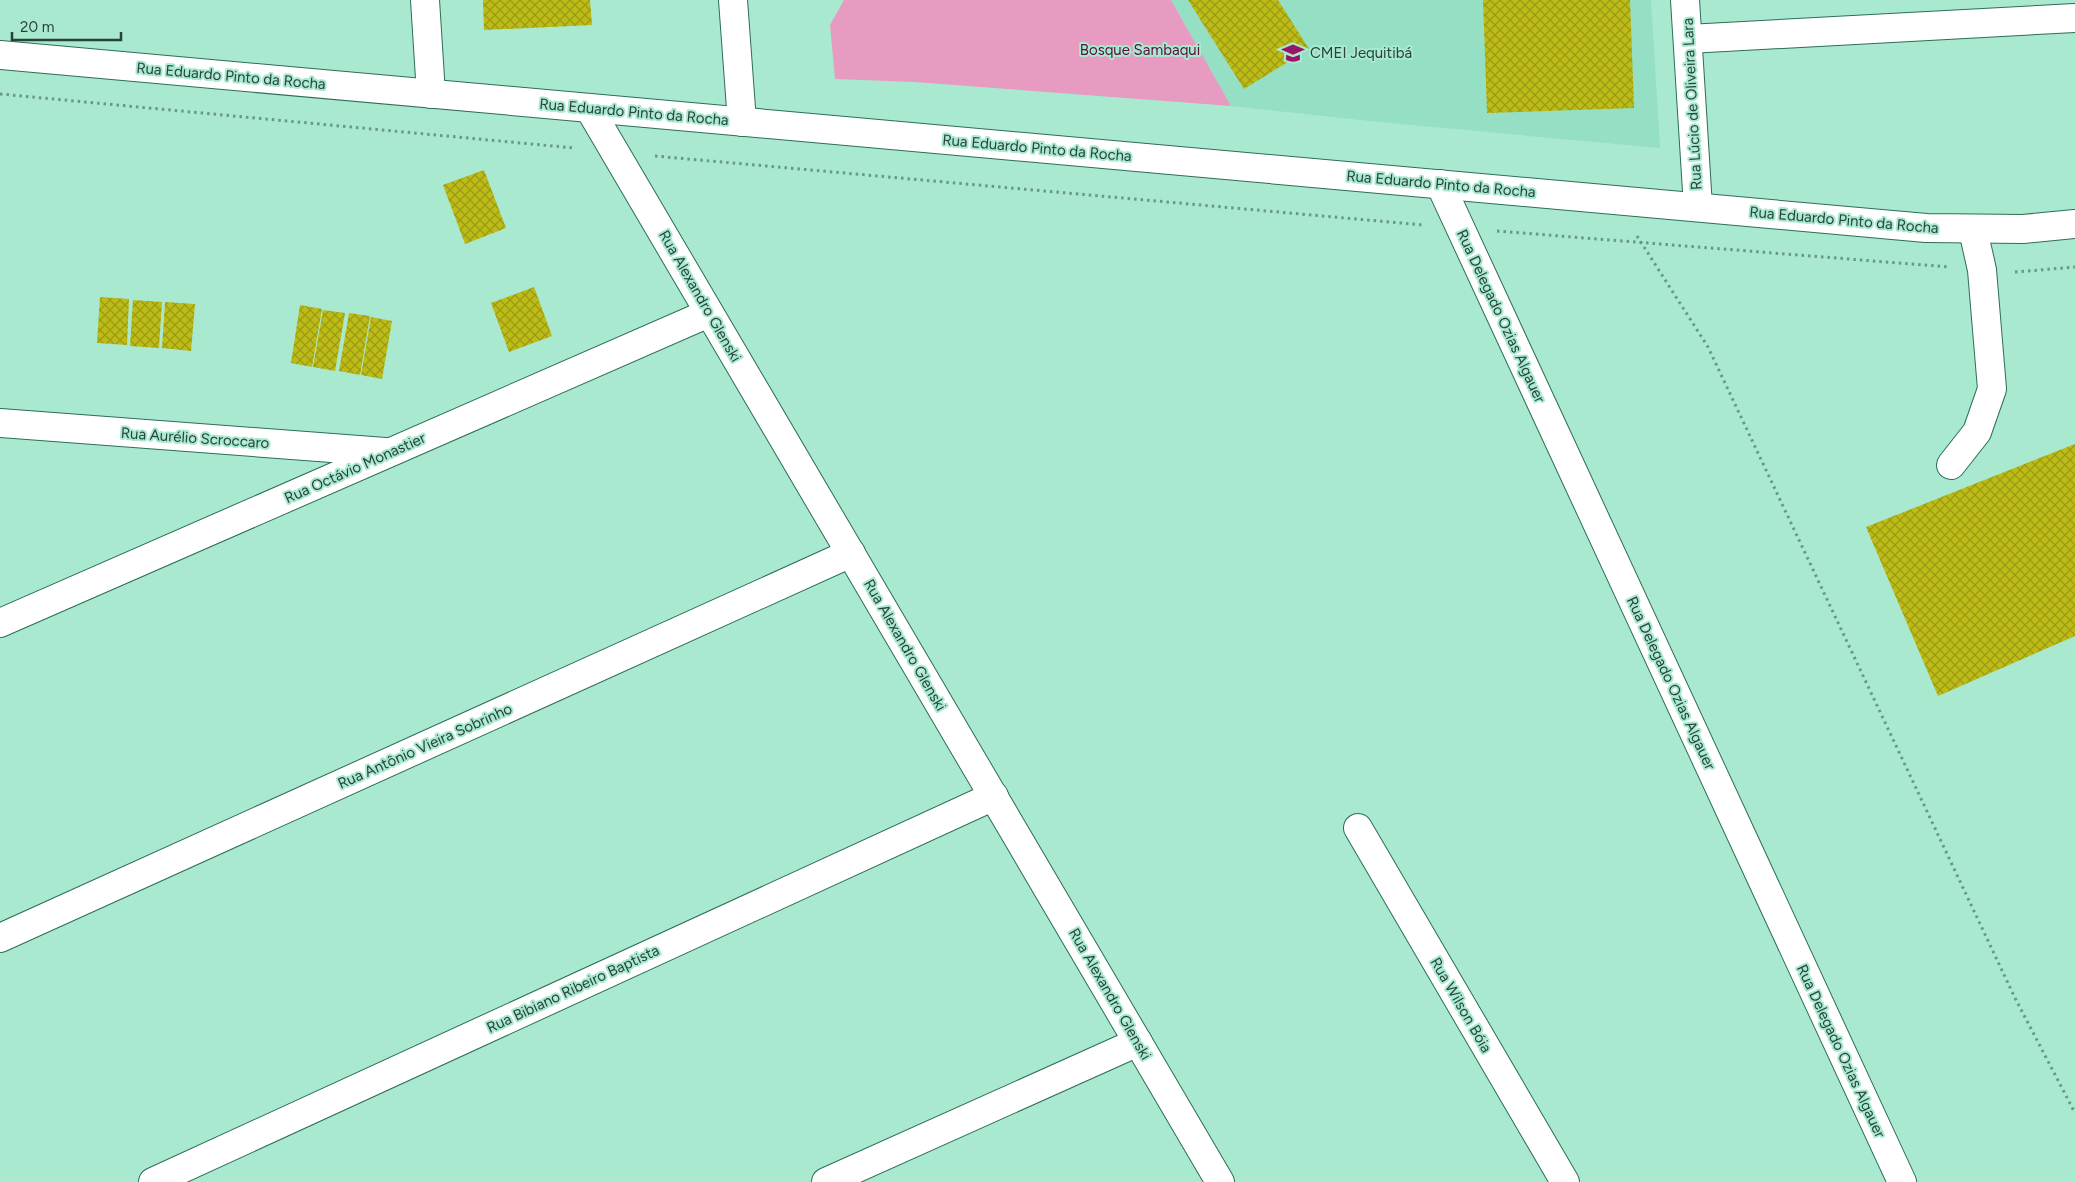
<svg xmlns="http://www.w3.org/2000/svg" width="2075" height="1182" viewBox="0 0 2075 1182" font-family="Figtree,sans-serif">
	<defs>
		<pattern id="building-cross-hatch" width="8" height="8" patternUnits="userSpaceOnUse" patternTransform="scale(1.25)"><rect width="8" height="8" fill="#bdbc16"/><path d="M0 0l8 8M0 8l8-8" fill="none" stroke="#9a9a15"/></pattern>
	</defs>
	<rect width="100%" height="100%" fill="#a8e9d0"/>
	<!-- built -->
	<polygon fill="#95dfc4" points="1171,0 1651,0 1660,148 1379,122 1231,106"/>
	<!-- green -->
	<polygon fill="#e89bc0" points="844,0 1171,0 1231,106 914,82 835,79 830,25"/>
	<!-- building -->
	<g fill="url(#building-cross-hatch)">
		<polygon points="483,0 590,0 592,25 484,30"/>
		<polygon points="1188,0 1278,0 1309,49 1244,89"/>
		<polygon points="1483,0 1630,0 1634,108 1487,113"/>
		<polygon points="484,170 506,228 465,244 443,185"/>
		<polygon points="534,287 552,336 509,352 491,303"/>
		<polygon points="100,297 129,299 127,345 97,343"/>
		<polygon points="133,300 162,302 159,348 130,346"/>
		<polygon points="165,302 195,304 191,351 162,348"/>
		<polygon points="300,305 322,309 312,367 291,363"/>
		<polygon points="323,310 345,313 335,371 313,367"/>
		<polygon points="349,313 370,316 360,375 339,371"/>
		<polygon points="371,317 392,321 382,379 361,375"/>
		<polygon points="2075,444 2075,636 1938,696 1866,527"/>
	</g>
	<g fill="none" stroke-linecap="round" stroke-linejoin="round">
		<!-- minor casing -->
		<g stroke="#2e6d58" stroke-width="30">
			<g id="minor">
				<polyline points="425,0 431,94"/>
				<polyline points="733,0 742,122"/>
				<polyline points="1685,0 1698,207"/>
				<polyline points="1688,39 2075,18"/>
				<polyline points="589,108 1220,1182"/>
				<polyline points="1440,184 1902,1182"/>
				<polyline points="0,423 385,452"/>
				<polyline points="1951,465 1977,432 1992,389 1982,270 1973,230"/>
				<polyline points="0,623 709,313"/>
				<polyline points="1358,828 1565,1182"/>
				<polyline points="0,938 851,553"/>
				<polyline points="153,1182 994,796"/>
				<polyline points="826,1182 1138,1042"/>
			</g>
		</g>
		<!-- major casing -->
		<g stroke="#2e6d58" stroke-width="30">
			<polyline id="major" points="0,55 1926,228 2023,229 2075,224"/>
		</g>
		<!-- path -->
		<g stroke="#6a9887" stroke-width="3" stroke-dasharray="2.5 4" stroke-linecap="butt">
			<polyline points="0,94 574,148"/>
			<polyline points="655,156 1423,225"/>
			<polyline points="1497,231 1949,267"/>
			<polyline points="1637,236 1708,347 2015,998 2075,1113"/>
			<polyline points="2015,272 2075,267"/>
		</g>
		<!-- minor -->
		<use href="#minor" stroke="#fff" stroke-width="28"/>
		<!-- major -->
		<use href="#major" stroke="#fff" stroke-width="28"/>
	</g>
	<!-- icons -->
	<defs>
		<g id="school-bare" transform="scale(1.725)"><path d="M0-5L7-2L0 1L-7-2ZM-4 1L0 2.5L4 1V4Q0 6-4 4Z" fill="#9a1568" stroke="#a8e9d0" stroke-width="2.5" paint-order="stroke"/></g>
	</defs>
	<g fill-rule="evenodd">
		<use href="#school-bare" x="1293" y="53"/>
	</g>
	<g text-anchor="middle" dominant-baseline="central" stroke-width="4" stroke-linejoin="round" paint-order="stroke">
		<!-- park labels -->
		<g font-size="15" fill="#5b103c" stroke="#a8e9d0">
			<text x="1140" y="50">Bosque Sambaqui</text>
		</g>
		<!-- poi labels -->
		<g font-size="15" fill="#29433a" stroke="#a8e9d0" text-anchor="start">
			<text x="1310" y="53">CMEI Jequitibá</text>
		</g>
		<!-- street labels -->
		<g font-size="15" fill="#29433a" stroke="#a8e9d0">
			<text transform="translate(231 76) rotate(5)">Rua Eduardo Pinto da Rocha</text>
			<text transform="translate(1692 104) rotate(-93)">Rua Lúcio de Oliveira Lara</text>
			<text transform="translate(634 112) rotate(5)">Rua Eduardo Pinto da Rocha</text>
			<text transform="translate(1037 148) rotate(5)">Rua Eduardo Pinto da Rocha</text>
			<text transform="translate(1441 184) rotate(5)">Rua Eduardo Pinto da Rocha</text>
			<text transform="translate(1844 220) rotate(5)">Rua Eduardo Pinto da Rocha</text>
			<text transform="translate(700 296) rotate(60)">Rua Alexandro Glenski</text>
			<text transform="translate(1501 316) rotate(65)">Rua Delegado Ozias Algauer</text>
			<text transform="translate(195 438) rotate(4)">Rua Aurélio Scroccaro</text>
			<text transform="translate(355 468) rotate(-24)">Rua Octávio Monastier</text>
			<text transform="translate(905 645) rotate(60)">Rua Alexandro Glenski</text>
			<text transform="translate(1671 683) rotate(65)">Rua Delegado Ozias Algauer</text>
			<text transform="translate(425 746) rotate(-24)">Rua Antônio Vieira Sobrinho</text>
			<text transform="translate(573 989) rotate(-25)">Rua Bibiano Ribeiro Baptista</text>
			<text transform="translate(1110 994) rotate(60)">Rua Alexandro Glenski</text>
			<text transform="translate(1461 1005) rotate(60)">Rua Wilson Bóia</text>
			<text transform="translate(1841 1051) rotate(65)">Rua Delegado Ozias Algauer</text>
		</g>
	</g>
	<!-- scale -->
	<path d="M12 32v8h109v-8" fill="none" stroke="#29433a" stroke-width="2.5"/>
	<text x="20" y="32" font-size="15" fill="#29433a" stroke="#a8e9d0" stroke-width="4" paint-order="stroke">20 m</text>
</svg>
